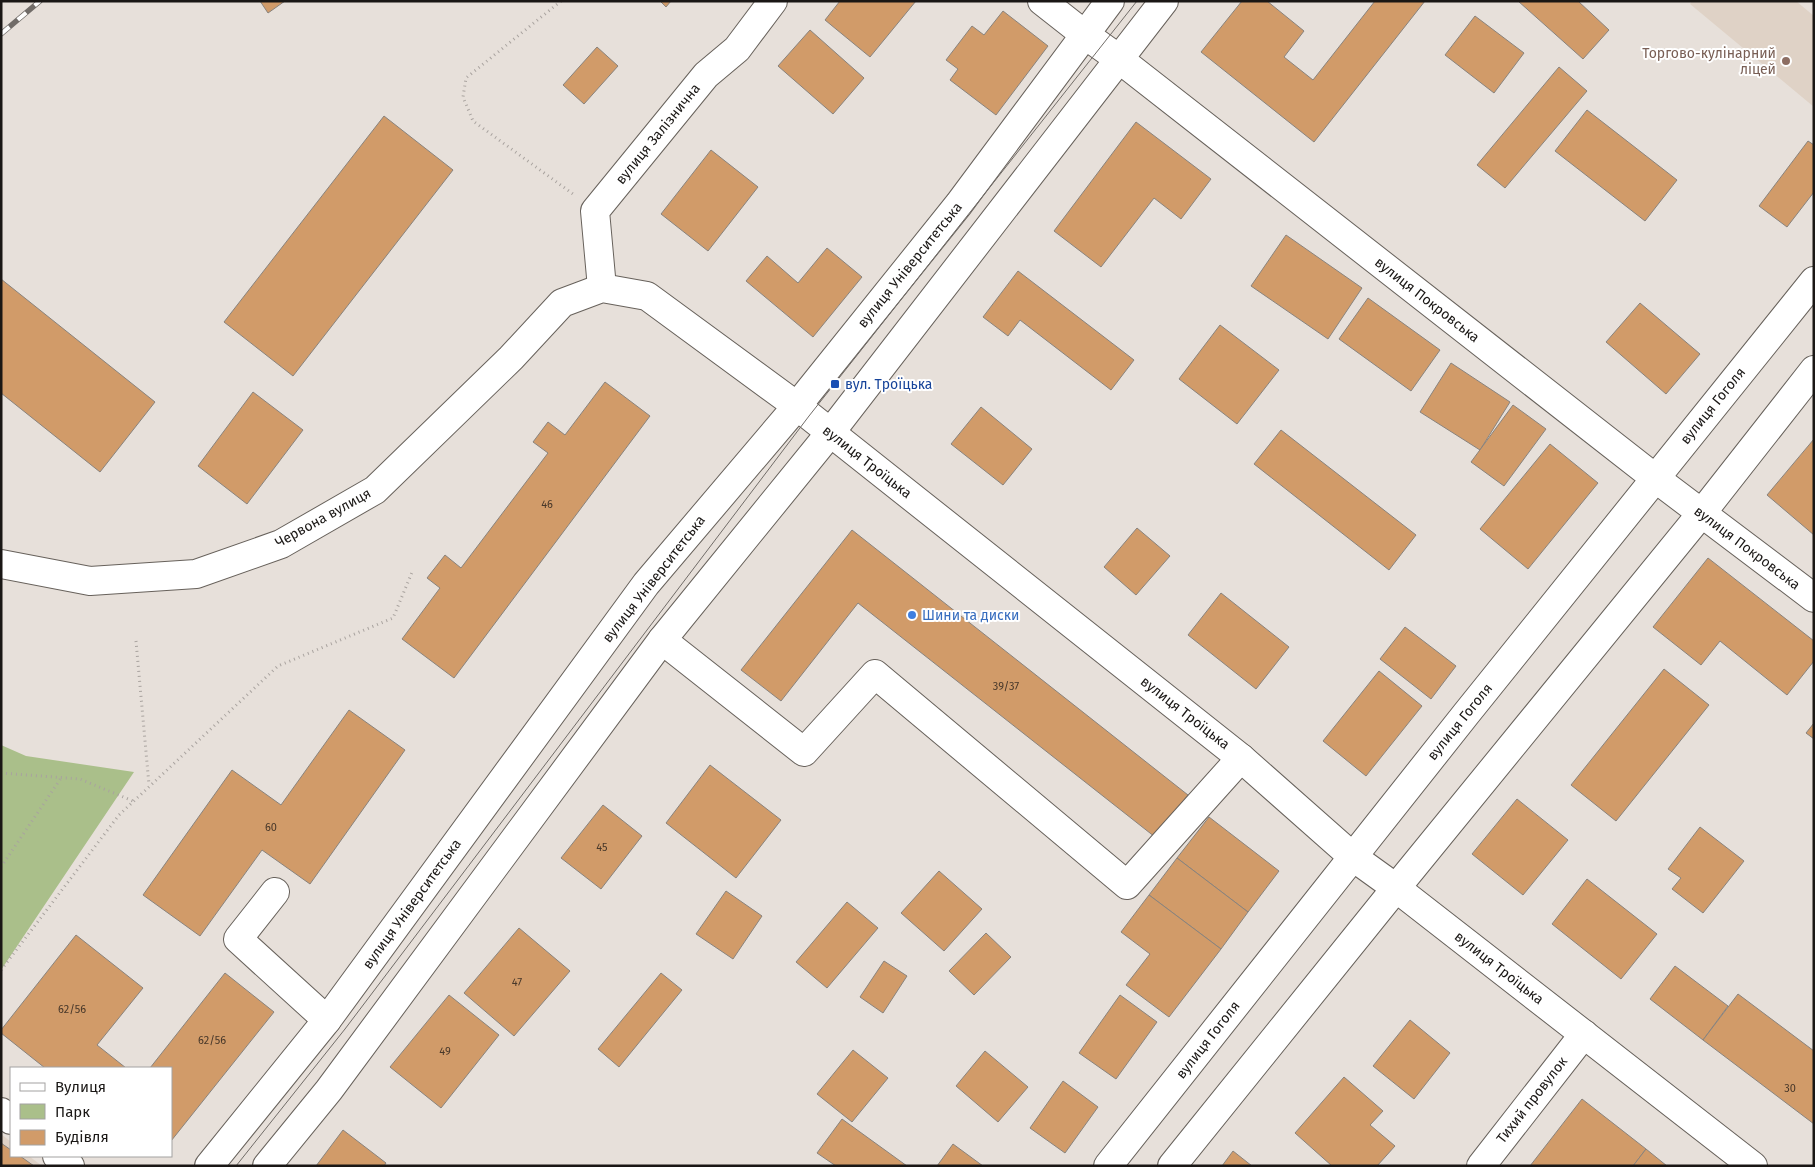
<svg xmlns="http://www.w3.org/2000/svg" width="1815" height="1167" viewBox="0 0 1815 1167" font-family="'Fira Sans',sans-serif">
	<rect width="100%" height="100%" fill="#e7e0da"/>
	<!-- built -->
	<g fill="#dfd2c6">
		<polygon points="1692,1 1796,1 1814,16 1814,107 1690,4"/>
		<polygon points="1,1134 11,1142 11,1156 29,1156 42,1166 1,1166"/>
	</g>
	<!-- green -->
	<polygon fill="#aabf8a" points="1,745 26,756 134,772 1,970"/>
	<!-- building -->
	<g fill="#d19b69" stroke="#89837d">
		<polygon points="260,1 285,1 268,13"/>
		<polygon points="660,1 671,1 666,7"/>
		<polygon points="840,1 916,1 870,57 825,20"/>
		<polygon points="1242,1 1267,1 1304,31 1284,57 1313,80 1375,1 1425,1 1314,142 1201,52"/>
		<polygon points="1518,1 1578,1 1609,30 1583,59"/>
		<polygon points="1003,11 1048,46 996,115 950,80 958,69 946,60 972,26 984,35"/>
		<polygon points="1475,16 1524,53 1494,93 1445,55"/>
		<polygon points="810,30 864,78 833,114 778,66"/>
		<polygon points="597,47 618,66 584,104 563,85"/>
		<polygon points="1559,67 1587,91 1505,188 1477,165"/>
		<polygon points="1587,110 1677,180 1645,221 1555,151"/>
		<polygon points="384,116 453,170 293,376 224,322"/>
		<polygon points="1136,122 1211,179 1181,219 1154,198 1101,267 1054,231"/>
		<polygon points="1808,141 1814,145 1814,192 1787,227 1759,206"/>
		<polygon points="711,150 758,187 708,251 661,214"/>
		<polygon points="1286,235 1362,288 1328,339 1251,286"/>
		<polygon points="827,248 862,277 813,337 746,281 767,256 798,283"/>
		<polygon points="1018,271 1134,360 1111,390 1020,320 1008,336 983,317"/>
		<polygon points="1,279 155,402 100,472 1,393"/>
		<polygon points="1368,298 1440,350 1411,391 1339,339"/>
		<polygon points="1640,303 1700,354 1666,394 1606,342"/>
		<polygon points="1220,325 1279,370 1237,424 1179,379"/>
		<polygon points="1451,363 1510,402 1480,450 1420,412"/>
		<polygon points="605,382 650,416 454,678 402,639 440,588 427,578 445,555 461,568 548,453 533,442 548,422 565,435"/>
		<polygon points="253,392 303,430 247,504 198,466"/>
		<polygon points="1513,405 1546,429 1504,486 1471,462"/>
		<polygon points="981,407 1032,449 1003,485 951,444"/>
		<polygon points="1281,430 1416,535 1389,570 1254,464"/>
		<polygon points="1814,439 1814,535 1767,495"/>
		<polygon points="1550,444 1598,483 1528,569 1480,529"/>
		<polygon points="1137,528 1170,556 1136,595 1104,567"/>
		<polygon points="852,530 1188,795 1155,837 858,603 781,701 741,670"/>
		<polygon points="1708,558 1814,641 1814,661 1787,695 1720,641 1701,665 1653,627"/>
		<polygon points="1221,593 1289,647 1256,689 1188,635"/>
		<polygon points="1405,627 1456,666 1431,699 1380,659"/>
		<polygon points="1664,669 1709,705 1616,821 1571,785"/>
		<polygon points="1379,671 1422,706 1366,776 1323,741"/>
		<polygon points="349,710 405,750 310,884 262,850 200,936 143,895 232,770 281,805"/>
		<polygon points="1814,723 1814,739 1806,733"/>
		<polygon points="710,765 781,820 736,878 666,823"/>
		<polygon points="1517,799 1568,840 1523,895 1472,854"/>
		<polygon points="603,805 642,836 601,889 561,858"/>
		<polygon points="1209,817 1279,871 1248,912 1177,858"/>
		<polygon points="1700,827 1744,861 1703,913 1672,889 1681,878 1668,869"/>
		<polygon points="1177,858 1248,912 1221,949 1149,895"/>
		<polygon points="939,871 982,909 944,951 901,913"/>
		<polygon points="1587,879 1657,934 1621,979 1552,924"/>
		<polygon points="726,891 762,916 733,959 696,934"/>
		<polygon points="1149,895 1221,949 1169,1017 1126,985 1150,954 1121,932"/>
		<polygon points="847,902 878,928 827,988 796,962"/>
		<polygon points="519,928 570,971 514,1036 464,993"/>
		<polygon points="986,933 1011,957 974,995 949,971"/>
		<polygon points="76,935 143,988 97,1045 126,1068 45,1068 1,1033 1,1030"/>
		<polygon points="884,961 907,976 883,1013 860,997"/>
		<polygon points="1675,966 1728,1006 1703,1040 1650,999"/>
		<polygon points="225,973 274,1012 171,1141 171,1068 150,1068"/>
		<polygon points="661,973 682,990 619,1067 598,1049"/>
		<polygon points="1738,994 1814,1051 1814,1124 1703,1040"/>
		<polygon points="449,995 499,1035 441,1108 390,1067"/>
		<polygon points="1120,995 1157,1022 1116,1079 1079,1053"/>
		<polygon points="1410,1020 1450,1053 1414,1099 1373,1066"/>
		<polygon points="853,1050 888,1078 852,1122 817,1094"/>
		<polygon points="985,1051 1028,1087 998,1122 956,1086"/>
		<polygon points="1344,1077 1383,1111 1370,1125 1395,1146 1377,1166 1332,1166 1295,1133"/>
		<polygon points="1063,1081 1098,1107 1065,1153 1030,1128"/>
		<polygon points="1582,1099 1646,1149 1633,1166 1530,1166"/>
		<polygon points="842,1119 907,1166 836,1166 817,1153"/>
		<polygon points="343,1130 386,1163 384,1166 316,1166"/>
		<polygon points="1,1143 11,1150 11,1156 20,1156 34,1166 1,1166"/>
		<polygon points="953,1144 983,1166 937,1166"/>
		<polygon points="1646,1149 1667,1166 1633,1166"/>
		<polygon points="1233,1151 1252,1166 1222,1166"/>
	</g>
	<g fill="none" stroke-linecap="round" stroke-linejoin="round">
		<!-- minor casing -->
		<g stroke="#67615b" stroke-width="30">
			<g id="minor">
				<polyline points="1042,1 1084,34 1119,59 1655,478 1814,598"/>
				<polyline points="602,288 595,211 706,75 737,49 773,1"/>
				<polyline points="662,640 804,752 875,674 1127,885 1241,758"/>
				<polyline points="275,892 238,939 327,1020"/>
				<polyline points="1,1112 11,1120"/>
				<polyline points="57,1156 70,1166"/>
				<polyline points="209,1166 327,1020 646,584 797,406 959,204 1110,1"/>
				<polyline points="267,1166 329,1090 662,640 830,433 1164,1"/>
				<polyline points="1108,1166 1466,714 1814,281"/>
				<polyline points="1172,1166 1396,888 1701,514 1814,370"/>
				<polyline points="1481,1166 1584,1034"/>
			</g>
		</g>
		<!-- major casing -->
		<g stroke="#67615b" stroke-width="30">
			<polyline id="major" points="1,564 90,581 196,574 281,544 375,490 511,358 562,303 602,288 647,296 797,406 1241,758 1353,857 1396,888 1753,1166"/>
		</g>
		<!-- path -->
		<g stroke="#a9a39f" stroke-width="3" stroke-dasharray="1 4" stroke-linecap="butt">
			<polyline points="561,1 466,78 463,97 473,121 573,194"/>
			<polyline points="136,641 149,785"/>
			<polyline points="1,773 80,779 133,801"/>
			<polyline points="1,867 61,778"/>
			<polyline points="1,970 119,815 278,666 393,618 413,570"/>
		</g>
		<!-- minor -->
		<use href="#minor" stroke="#fff" stroke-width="28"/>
		<!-- major -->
		<use href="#major" stroke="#fff" stroke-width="28"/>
		<!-- tram -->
		<polyline stroke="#716c68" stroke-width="1" points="236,1166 345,1029 809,416 1137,1"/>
		<!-- rail casing -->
		<g stroke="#716c68" stroke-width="5.5">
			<polyline id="rail" points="1,34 40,1"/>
		</g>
		<!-- rail -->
		<use href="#rail" stroke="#fff" stroke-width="4" stroke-dasharray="11" stroke-linecap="butt"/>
	</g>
	<!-- markers -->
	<circle fill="#8d6e63" stroke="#fff" stroke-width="2" cx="1786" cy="61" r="5"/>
	<rect fill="#1a4fb4" stroke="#fff" stroke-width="2" x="830" y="379" width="10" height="10" rx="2.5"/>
	<circle fill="#3f7fe0" stroke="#fff" stroke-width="2" cx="912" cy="615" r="5"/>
	<g text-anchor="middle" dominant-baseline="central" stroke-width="4" stroke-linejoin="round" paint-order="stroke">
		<!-- number labels -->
		<g font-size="11" fill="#48382a">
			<text x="547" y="504">46</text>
			<text x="1006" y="686">39/37</text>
			<text x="271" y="827">60</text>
			<text x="602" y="847">45</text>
			<text x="517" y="982">47</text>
			<text x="72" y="1009">62/56</text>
			<text x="212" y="1040">62/56</text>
			<text x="445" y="1051">49</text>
			<text x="1790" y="1088">30</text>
		</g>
		<!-- education labels -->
		<g font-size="14" fill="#785e54" stroke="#fff" text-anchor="end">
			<text x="1776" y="53">Торгово-кулінарний<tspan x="1776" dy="16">ліцей</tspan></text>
		</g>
		<!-- street labels -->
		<g font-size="14" fill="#1a1715" stroke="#fff">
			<text transform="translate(658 134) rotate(-51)">вулиця Залізнична</text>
			<text transform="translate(910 265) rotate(-51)">вулиця Університетська</text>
			<text transform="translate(1427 300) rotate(38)">вулиця Покровська</text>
			<text transform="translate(1713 406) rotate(-51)">вулиця Гоголя</text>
			<text transform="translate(867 462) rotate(38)">вулиця Троїцька</text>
			<text transform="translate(323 518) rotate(-29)">Червона вулиця</text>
			<text transform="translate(1747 548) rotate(37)">вулиця Покровська</text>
			<text transform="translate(654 579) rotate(-52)">вулиця Університетська</text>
			<text transform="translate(1185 713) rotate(38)">вулиця Троїцька</text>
			<text transform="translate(1460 722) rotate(-51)">вулиця Гоголя</text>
			<text transform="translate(412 904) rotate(-54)">вулиця Університетська</text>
			<text transform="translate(1499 968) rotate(38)">вулиця Троїцька</text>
			<text transform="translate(1208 1040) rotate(-52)">вулиця Гоголя</text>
			<text transform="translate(1532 1100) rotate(-52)">Тихий провулок</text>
		</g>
		<!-- transit labels -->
		<g font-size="14" fill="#164399" stroke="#fff" text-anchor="start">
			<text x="845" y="384">вул. Троїцька</text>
		</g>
		<!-- shop labels -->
		<g font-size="14" fill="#366cbe" stroke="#fff" text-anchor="start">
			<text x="922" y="615">Шини та диски</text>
		</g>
	</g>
	<!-- border -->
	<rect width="1815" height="1167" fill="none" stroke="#1a1715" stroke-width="5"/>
	<!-- legend -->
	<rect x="10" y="1067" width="162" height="90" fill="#ffffff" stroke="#a3a2a1"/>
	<rect x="20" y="1083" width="25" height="8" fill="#ffffff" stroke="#a3a2a1"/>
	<text x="55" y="1092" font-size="15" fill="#1a1715">Вулиця</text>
	<rect x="20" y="1104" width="25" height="15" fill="#aabf8a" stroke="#a3a2a1"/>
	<text x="55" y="1117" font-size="15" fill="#1a1715">Парк</text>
	<rect x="20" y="1130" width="25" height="15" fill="#d19b69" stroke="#a3a2a1"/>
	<text x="55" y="1142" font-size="15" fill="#1a1715">Будівля</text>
</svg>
